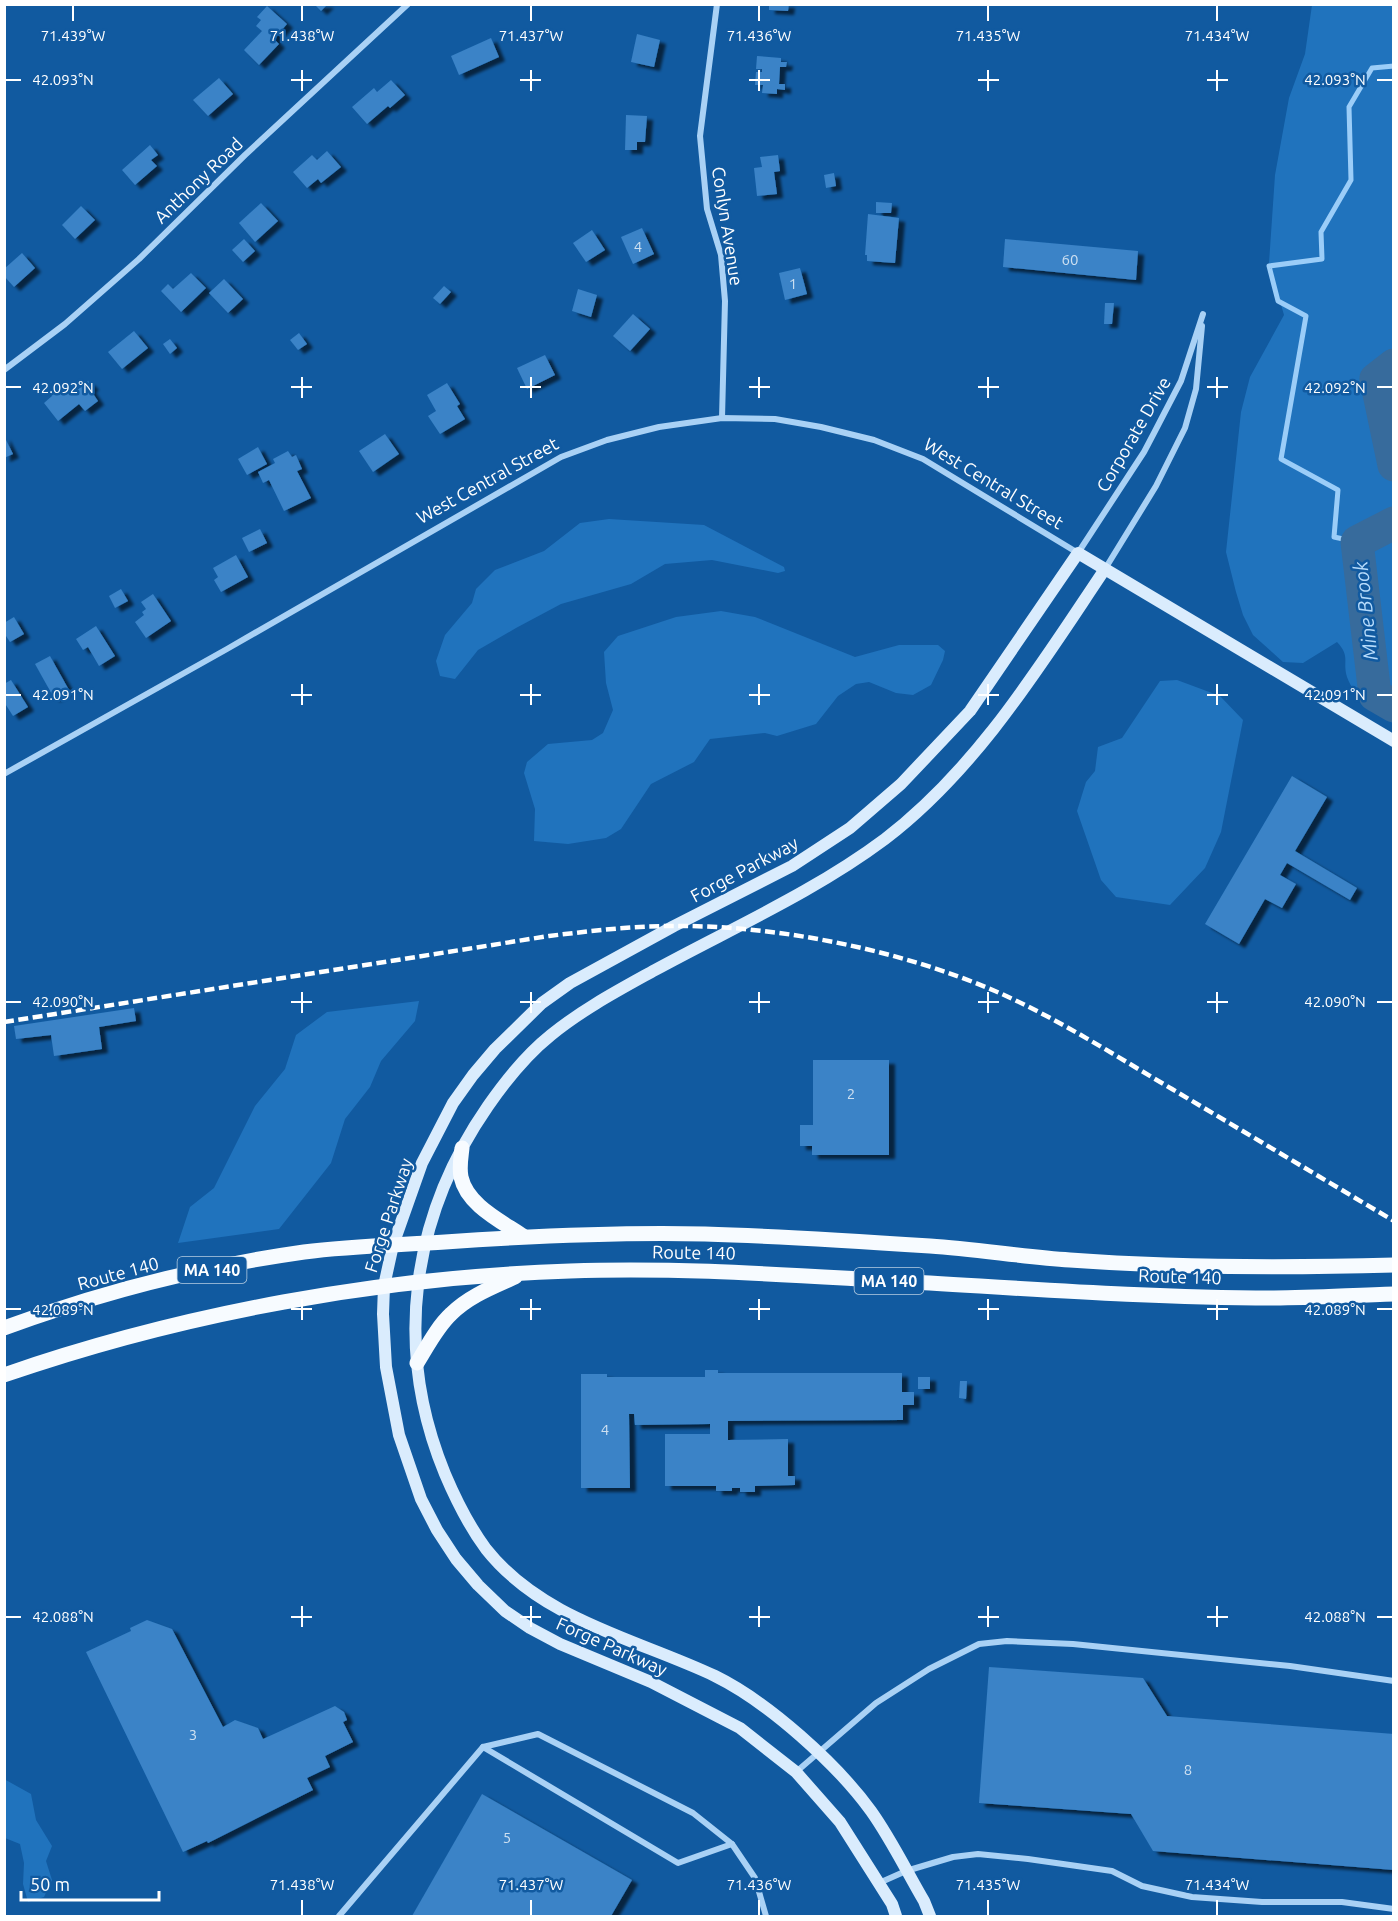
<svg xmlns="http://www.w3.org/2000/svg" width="1398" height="1921" viewBox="0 0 1398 1921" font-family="Ubuntu,sans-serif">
	<defs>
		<filter id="shadow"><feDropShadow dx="6" dy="4" stdDeviation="1.5" flood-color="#0009"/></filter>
	</defs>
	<rect width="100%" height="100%" fill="#115aa0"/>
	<!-- green -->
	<g fill="#2073bd">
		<path d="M1312,5H1393V723C1374,712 1355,699 1347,677C1342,661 1351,657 1337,642L1303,663L1283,662L1253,635L1243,615L1236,592L1226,552L1241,412L1250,377L1284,315L1269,263L1275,175L1289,98L1305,54Z"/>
		<polygon points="609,519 704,525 784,567 785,571 778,573 712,560 665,564 631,584 561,604 516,628 478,650 455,679 440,676 436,661 445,635 472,603 476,589 495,570 544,551 580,523"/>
		<polygon points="721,611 755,617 855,657 899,645 938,645 945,651 943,660 931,685 913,695 896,693 869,682 856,684 838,696 816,724 777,736 765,733 710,739 694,762 651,784 621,829 606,838 568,844 534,841 535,809 524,773 527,762 548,744 592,740 603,733 613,710 606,683 604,652 618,636 676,617"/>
		<polygon points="1177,680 1220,696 1243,720 1221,832 1205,868 1170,905 1116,897 1101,880 1077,811 1086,782 1095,771 1098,747 1122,738 1160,681"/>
		<polygon points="419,1001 415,1021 381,1061 370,1087 345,1119 331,1163 279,1229 178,1243 190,1207 214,1188 255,1106 285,1069 296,1035 327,1012"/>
		<polygon points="4,1779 31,1794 36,1820 52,1846 46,1861 52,1880 44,1897 28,1902 23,1884 24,1863 20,1844 5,1838"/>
	</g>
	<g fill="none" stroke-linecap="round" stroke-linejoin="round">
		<!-- stream -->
		<polyline stroke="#9bcdf8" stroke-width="5" points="1357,542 1334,537 1338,490 1281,459 1306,316 1278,301 1269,266 1322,259 1321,232 1351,180 1349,107 1372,68 1394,66"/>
		<!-- river -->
		<g stroke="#376b9c" stroke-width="33">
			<polyline points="1394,365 1376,379 1394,465"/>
			<polyline points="1394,523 1357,542 1375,695 1394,706"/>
		</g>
	</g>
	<!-- building -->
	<g fill="#3a83c7" filter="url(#shadow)">
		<polygon points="314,4 328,4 321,11"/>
		<polygon points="769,4 789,4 788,11 769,10"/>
		<polygon points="267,6 287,24 274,39 279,44 259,65 244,50 262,31 256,26 261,20 257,17"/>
		<polygon points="637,34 660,40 654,67 631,62"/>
		<polygon points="491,38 499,57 459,75 451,56"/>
		<polygon points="757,56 781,58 781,62 787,62 786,67 780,67 779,84 785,84 785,90 777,89 777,94 762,93 763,85 755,85 756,72 762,72 762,69 756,69"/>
		<polygon points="219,78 233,94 208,116 193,100"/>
		<polygon points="391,80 405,95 390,108 388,106 367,124 352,107 374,88 377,92"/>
		<polygon points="626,115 647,116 645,142 637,142 637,150 625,150"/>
		<polygon points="150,145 158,155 151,160 157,166 135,185 122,170"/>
		<polygon points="327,151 341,167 321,183 318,179 307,188 293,172 312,155 317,160"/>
		<polygon points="778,155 780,171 774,172 777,194 757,196 754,168 762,167 760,157"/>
		<polygon points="834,173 836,186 826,188 824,175"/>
		<polygon points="876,202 892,203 891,213 876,213"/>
		<polygon points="261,203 278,221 255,242 239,223"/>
		<polygon points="81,206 95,220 75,239 62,225"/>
		<polygon points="868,214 899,218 895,263 867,261 867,255 865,255"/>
		<polygon points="642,228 654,254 633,264 621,237"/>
		<polygon points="592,230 605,250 586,262 573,243"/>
		<polygon points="244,239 255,251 243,262 232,250"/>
		<polygon points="1005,239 1138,251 1136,280 1003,267"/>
		<polygon points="22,253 35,268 14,287 4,276 4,269"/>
		<polygon points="800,268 807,294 785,300 779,273"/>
		<polygon points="191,273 206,288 181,312 161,291 168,284 173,289"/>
		<polygon points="224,279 243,299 228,313 209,293"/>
		<polygon points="444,286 451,292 440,304 433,298"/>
		<polygon points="578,289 597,295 591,317 572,311"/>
		<polygon points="1105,303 1114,303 1112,324 1104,324"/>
		<polygon points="633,314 650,329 630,351 613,336"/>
		<polygon points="134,331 148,348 122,369 108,352"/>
		<polygon points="299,333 307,344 298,350 290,340"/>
		<polygon points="170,339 177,348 170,354 163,344"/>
		<polygon points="545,355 555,375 527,389 517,368"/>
		<polygon points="88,381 93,386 90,389 98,401 85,411 79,404 58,421 44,403 52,396 51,394 57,389 59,392 67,385 74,393"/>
		<polygon points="447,383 460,404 457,406 465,419 440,434 428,416 436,411 427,395"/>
		<polygon points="385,434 399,454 373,472 359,451"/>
		<polygon points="4,436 13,454 4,458"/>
		<polygon points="258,447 267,464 247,475 238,459"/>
		<polygon points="288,451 292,457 296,455 302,469 297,471 311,498 284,511 269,480 263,483 258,472 275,463 273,459"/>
		<polygon points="260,529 267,543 249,552 242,538"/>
		<polygon points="236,555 248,577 221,592 214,580 218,577 213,568"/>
		<polygon points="121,589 128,601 115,608 109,596"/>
		<polygon points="153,594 171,621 146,638 135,622 144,615 142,612 146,609 141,602"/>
		<polygon points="14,617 24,634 10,642 4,633 4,623"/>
		<polygon points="96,626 115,656 99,666 88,647 83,650 76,639"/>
		<polygon points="50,656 69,690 54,698 35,664"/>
		<polygon points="11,680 28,707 13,716 4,702 4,684"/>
		<polygon points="1292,776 1327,797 1295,851 1357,888 1350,900 1287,863 1280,875 1296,884 1282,908 1265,899 1239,944 1205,924"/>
		<polygon points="134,1008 136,1021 99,1027 102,1049 54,1056 51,1035 16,1039 14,1026"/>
		<polygon points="813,1060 889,1060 889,1155 812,1155 812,1146 800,1146 800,1125 813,1125"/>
		<polygon points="705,1370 718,1370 718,1373 902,1373 902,1392 914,1392 914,1405 903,1405 903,1420 728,1421 728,1440 788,1439 788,1476 795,1476 795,1485 755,1486 755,1492 740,1492 740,1488 732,1488 732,1491 716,1491 716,1486 665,1486 665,1434 710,1434 710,1424 635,1425 634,1414 629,1414 630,1488 581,1488 581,1374 607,1374 607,1377 705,1377"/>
		<rect x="918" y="1377" width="12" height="12"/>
		<polygon points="960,1381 967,1381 966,1399 959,1398"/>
		<polygon points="147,1620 172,1629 223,1727 235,1720 258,1728 263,1739 335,1706 344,1712 347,1720 343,1722 353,1742 325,1756 330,1767 307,1778 313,1790 208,1843 207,1841 183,1852 86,1652 131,1631 130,1628"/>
		<polygon points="989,1667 1143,1678 1167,1716 1394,1734 1394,1870 1153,1851 1131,1814 979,1803"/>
		<polygon points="482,1794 632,1880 611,1916 412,1916"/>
	</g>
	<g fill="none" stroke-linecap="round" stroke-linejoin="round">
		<!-- street -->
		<g stroke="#a9d1f5" stroke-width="6">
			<polyline points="717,4 700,136 707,209 721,255 725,301 722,418"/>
			<polyline points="4,370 65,324 139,259 245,155 408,4"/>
			<polyline points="1105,569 1156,486 1185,428 1196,389 1202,326"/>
			<polyline points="4,774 227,649 561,457 607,440 659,427 722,418 775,419 821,427 874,440 923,459 1078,553 1144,452 1154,433 1181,381 1203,314"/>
			<polyline points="483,1747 678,1863 732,1844"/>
			<polyline points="796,1772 876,1703 929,1669 979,1644 1007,1641 1073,1644 1290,1666 1394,1681"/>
			<polyline points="879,1883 906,1871 953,1857 978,1854 1028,1859 1112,1871 1142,1886 1192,1897 1262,1902 1342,1902 1394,1909"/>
			<polyline points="339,1916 483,1747 538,1734 693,1813 732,1844 755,1878 766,1916"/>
		</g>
		<!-- secondary -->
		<g stroke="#daecfd" stroke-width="12">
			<polyline points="896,1916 892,1904 840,1822 796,1772 740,1728 651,1682 560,1644 530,1628 505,1611 478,1585 456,1559 437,1530 421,1499 399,1435 386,1367 383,1314 384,1286 393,1245 422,1163 453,1103 473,1075 495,1049 542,1003 570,983 674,926 792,866 850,828 901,784 970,711 1078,553 1394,741"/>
			<path d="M930,1916L924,1901C907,1872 891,1839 871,1811C837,1764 768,1702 715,1676C637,1639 542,1620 486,1549C469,1526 456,1500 445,1474C393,1348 411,1217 488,1106C506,1080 526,1055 551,1035C583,1009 619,990 655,970C732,928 814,892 885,839C978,768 1041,664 1105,569"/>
		</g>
		<!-- primary -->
		<g stroke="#f7fbff" stroke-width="15">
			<path d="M462,1148C461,1157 459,1167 461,1177C467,1205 501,1221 523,1236"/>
			<path d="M4,1328C99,1293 205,1266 304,1252C351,1246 398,1245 445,1242C532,1236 618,1232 705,1234C780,1236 855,1241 930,1246C977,1249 1023,1257 1070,1260C1178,1268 1285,1268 1394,1265"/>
			<path d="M417,1363C427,1347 437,1327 451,1314C469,1296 493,1287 515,1277"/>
			<path d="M4,1375C183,1313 382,1277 570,1271C678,1267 786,1275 894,1281C1020,1288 1147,1298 1274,1298C1314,1298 1354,1295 1394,1294"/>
		</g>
		<!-- rail -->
		<path stroke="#fff" stroke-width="4.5" stroke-dasharray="10 4.5" stroke-linecap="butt" d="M4,1022L549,936C590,931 631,926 673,926C777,925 900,950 995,991C1057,1018 1114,1055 1172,1089C1246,1133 1320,1177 1394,1221"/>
	</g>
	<!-- ticks -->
	<path fill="none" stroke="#fff" stroke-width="2" d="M73,6V21M302,6V21M531,6V21M759,6V21M988,6V21M1217,6V21M302,70V91M531,70V91M759,70V91M988,70V91M1217,70V91M6,80H21M291,80H312M520,80H541M749,80H770M978,80H999M1207,80H1228M1377,80H1392M302,377V398M531,377V398M759,377V398M988,377V398M1217,377V398M6,387H21M291,387H312M520,387H541M749,387H770M978,387H999M1207,387H1228M1377,387H1392M302,684V705M531,684V705M759,684V705M988,684V705M1217,684V705M6,695H21M291,695H312M520,695H541M749,695H770M978,695H999M1207,695H1228M1377,695H1392M302,992V1013M531,992V1013M759,992V1013M988,992V1013M1217,992V1013M6,1002H21M291,1002H312M520,1002H541M749,1002H770M978,1002H999M1207,1002H1228M1377,1002H1392M302,1299V1320M531,1299V1320M759,1299V1320M988,1299V1320M1217,1299V1320M6,1309H21M291,1309H312M520,1309H541M749,1309H770M978,1309H999M1207,1309H1228M1377,1309H1392M302,1606V1627M531,1606V1627M759,1606V1627M988,1606V1627M1217,1606V1627M6,1617H21M291,1617H312M520,1617H541M749,1617H770M978,1617H999M1207,1617H1228M1377,1617H1392M302,1900V1915M531,1900V1915M759,1900V1915M988,1900V1915M1217,1900V1915"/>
	<g text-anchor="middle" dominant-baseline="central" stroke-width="5" stroke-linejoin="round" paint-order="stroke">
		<!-- number labels -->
		<g font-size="15" fill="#cee0f1">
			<text x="638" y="246">4</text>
			<text x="1070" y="259">60</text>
			<text x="793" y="283">1</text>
			<text x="851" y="1093">2</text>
			<text x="605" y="1429">4</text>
			<text x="193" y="1734">3</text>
			<text x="1188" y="1769">8</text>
			<text x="507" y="1837">5</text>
		</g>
		<!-- shield labels -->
		<g fill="#115aa0" stroke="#b8cee2" stroke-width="1.5">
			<rect x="177.5" y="1257" width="69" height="26" rx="4.5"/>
			<rect x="854.5" y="1268" width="69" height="26" rx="4.5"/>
		</g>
		<g font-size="16" font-weight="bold" fill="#fff">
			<text x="212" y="1270">MA 140</text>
			<text x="889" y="1281">MA 140</text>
		</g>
		<!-- street labels -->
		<g font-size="18" fill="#fff" stroke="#115aa0">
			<text transform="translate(198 180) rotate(-44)">Anthony Road</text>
			<text transform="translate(728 226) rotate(81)">Conlyn Avenue</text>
			<text transform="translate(1133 434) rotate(-60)">Corporate Drive</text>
			<text transform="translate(487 480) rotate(-29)">West Central Street</text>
			<text transform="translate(994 483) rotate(31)">West Central Street</text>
			<text transform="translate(744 869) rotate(-28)">Forge Parkway</text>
			<text transform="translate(388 1215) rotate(-72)">Forge Parkway</text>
			<text transform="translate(694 1252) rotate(1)">Route 140</text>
			<text transform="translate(118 1273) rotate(-15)">Route 140</text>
			<text transform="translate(1180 1276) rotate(2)">Route 140</text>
			<text transform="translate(612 1646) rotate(24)">Forge Parkway</text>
		</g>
		<!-- water labels -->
		<g font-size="20" font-style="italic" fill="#b6dbfb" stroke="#115aa0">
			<text transform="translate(1365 611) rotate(-96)">Mine Brook</text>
		</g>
	</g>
	<g font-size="15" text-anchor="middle" fill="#fff" stroke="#115aa0" stroke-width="5" stroke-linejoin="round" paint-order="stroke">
		<text x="73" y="41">71.439°W</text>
		<text x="302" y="41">71.438°W</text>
		<text x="531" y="41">71.437°W</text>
		<text x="759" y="41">71.436°W</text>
		<text x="988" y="41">71.435°W</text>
		<text x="1217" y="41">71.434°W</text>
		<text x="63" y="85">42.093°N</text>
		<text x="1335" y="85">42.093°N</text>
		<text x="63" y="393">42.092°N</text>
		<text x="1335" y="393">42.092°N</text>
		<text x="63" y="700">42.091°N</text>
		<text x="1335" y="700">42.091°N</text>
		<text x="63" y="1007">42.090°N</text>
		<text x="1335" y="1007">42.090°N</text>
		<text x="63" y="1315">42.089°N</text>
		<text x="1335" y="1315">42.089°N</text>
		<text x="63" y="1622">42.088°N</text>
		<text x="1335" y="1622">42.088°N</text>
		<text x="302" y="1890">71.438°W</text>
		<text x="531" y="1890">71.437°W</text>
		<text x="759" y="1890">71.436°W</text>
		<text x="988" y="1890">71.435°W</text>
		<text x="1217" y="1890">71.434°W</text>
	</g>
	<!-- border -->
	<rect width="1398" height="1921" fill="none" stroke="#ffffff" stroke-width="12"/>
	<!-- scale -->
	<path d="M21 1891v9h138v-9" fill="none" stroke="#ffffff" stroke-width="3"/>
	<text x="30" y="1891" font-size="18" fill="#ffffff" stroke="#115aa0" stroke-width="4.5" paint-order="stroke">50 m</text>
</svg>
